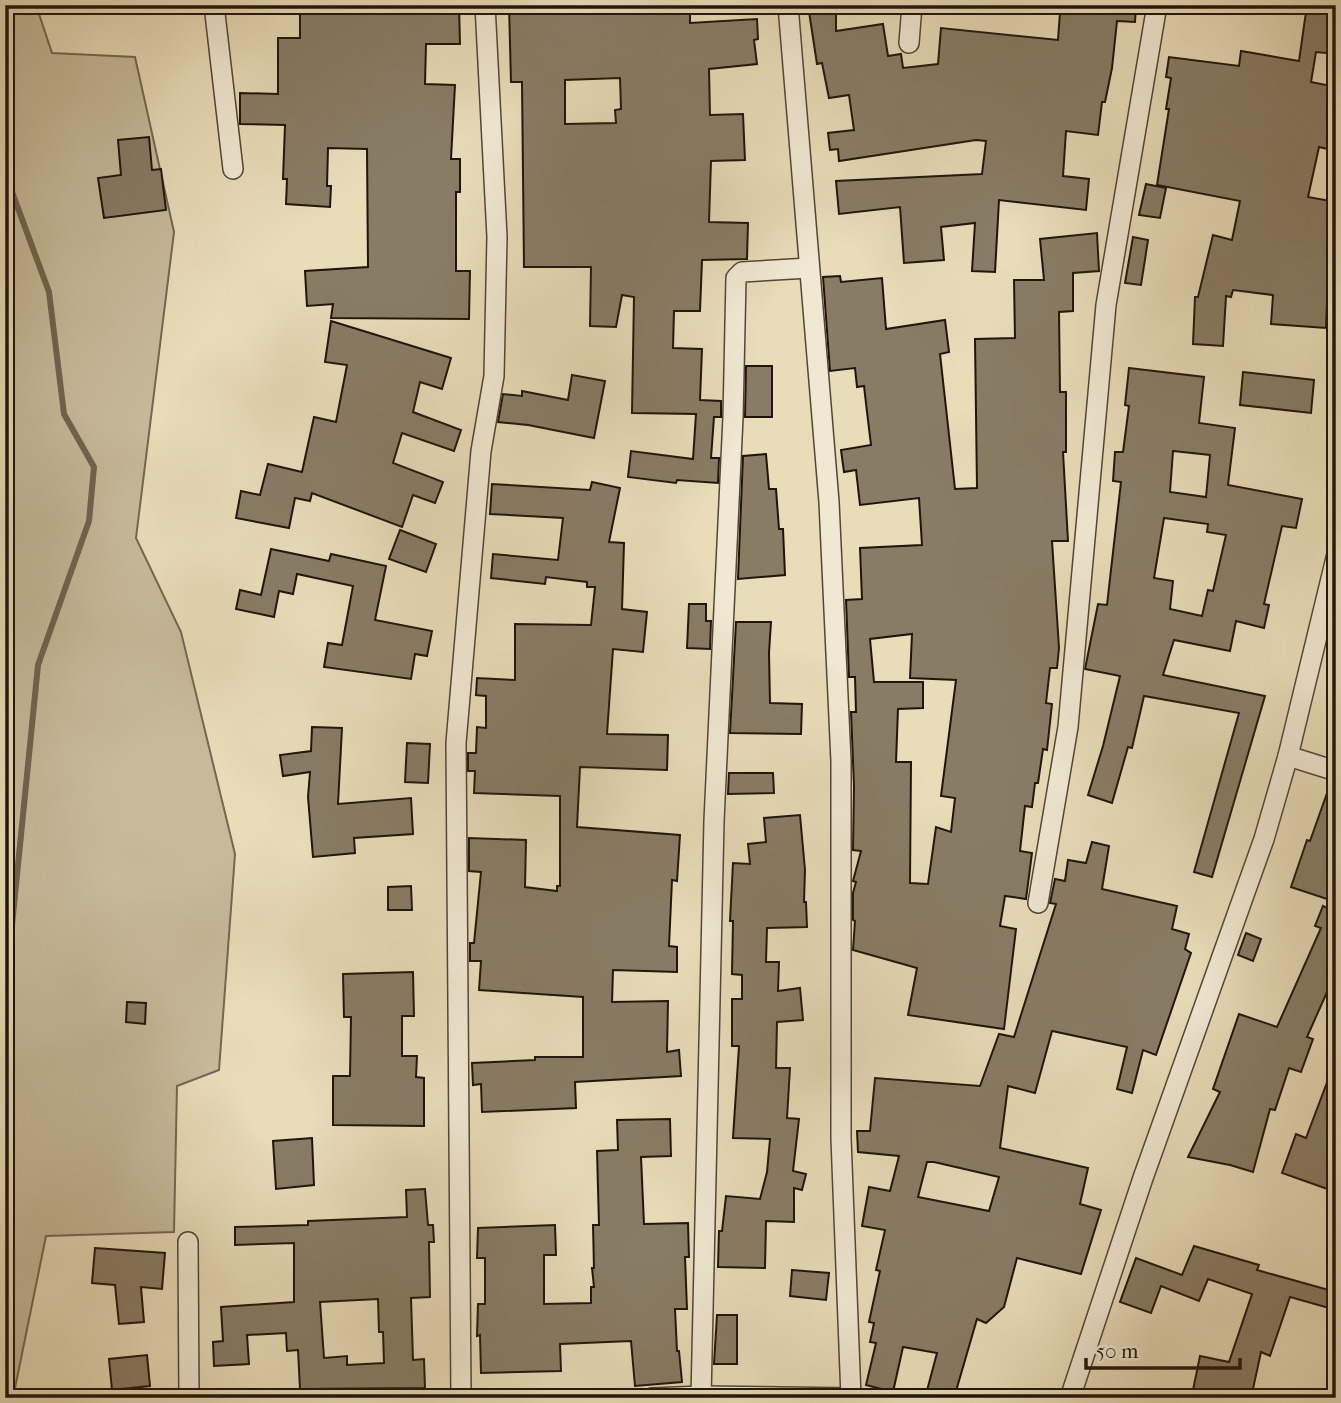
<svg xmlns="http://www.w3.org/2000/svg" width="1341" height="1403" viewBox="0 0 1341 1403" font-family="'IM FELL French Canon',serif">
	<rect width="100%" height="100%" fill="#e8dcb9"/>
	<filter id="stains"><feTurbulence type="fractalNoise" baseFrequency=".00286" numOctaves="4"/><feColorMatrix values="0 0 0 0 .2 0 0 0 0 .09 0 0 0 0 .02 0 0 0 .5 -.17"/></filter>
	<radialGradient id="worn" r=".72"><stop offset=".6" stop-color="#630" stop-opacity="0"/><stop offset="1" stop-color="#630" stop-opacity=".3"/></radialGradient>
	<!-- green -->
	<polygon fill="#c6ba9b" stroke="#726853" stroke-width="2" points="5,5 36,5 52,53 135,57 174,232 136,538 181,632 235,854 219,1070 177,1086 174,1232 46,1236 13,1398 5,1398"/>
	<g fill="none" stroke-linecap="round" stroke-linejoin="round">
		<!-- stream -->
		<polyline stroke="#6f6450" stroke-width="6" points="5,173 49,292 64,414 94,467 89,521 38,665 5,995"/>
	</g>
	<!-- building -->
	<g fill="#887c65" stroke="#1f150b" stroke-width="2" fill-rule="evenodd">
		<polygon points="346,5 459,5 460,44 426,44 425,84 455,85 451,159 460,159 460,192 456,192 456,271 470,271 469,319 331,318 333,304 307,306 305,271 368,267 367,149 328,148 327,186 331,186 330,207 286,204 287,179 283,179 285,125 240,124 240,93 278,94 278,38 300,38 300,7 346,7"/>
		<path d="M509,5H567V8L602,11L690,8V23L757,19L758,39L754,40L757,64L709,69L710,115L743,114L745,160L711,161L709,222L748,223L747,259L702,260L700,311H674L673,348L702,349L700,400L721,401V417H714L711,458H719L718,483L677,480L676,483L628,477L631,451L693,459L696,414L632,413L634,297L622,295L616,327L590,326L591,267H524L522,82H511ZM620,78L621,109L615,110L616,123L565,124V80Z"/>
		<polygon points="808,5 836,5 836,31 883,24 888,56 901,54 903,68 938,64 941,28 1058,40 1060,12 1083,14 1083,5 1136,5 1135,22 1117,21 1112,68 1105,102 1102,102 1098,135 1066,131 1063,176 1089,179 1086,210 999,200 995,272 972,271 975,223 941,227 944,260 904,263 900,207 839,214 836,181 982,174 986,141 976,140 839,161 838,149 830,150 828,133 854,130 849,95 829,98 822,63 817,64"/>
		<polygon points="1307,5 1336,5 1336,54 1316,52 1311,82 1336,87 1336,151 1319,147 1308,197 1336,202 1336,304 1327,303 1326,328 1271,324 1273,295 1233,290 1231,297 1226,296 1223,346 1193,344 1195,297 1198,297 1213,235 1232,240 1240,201 1157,185 1169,109 1166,109 1171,78 1166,77 1169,57 1239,66 1241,51 1299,61"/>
		<polygon points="149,137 152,170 161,169 166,210 104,218 98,178 121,175 118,140"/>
		<polygon points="1146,184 1166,188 1160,218 1139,215"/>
		<path d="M1097,233L1099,271L1073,273V311L1059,312L1060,392H1066V452H1063L1068,541H1052L1059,648L1057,668H1050L1046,703L1052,704L1047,750L1043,749L1038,783H1035L1032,807L1025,806L1020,851L1032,853L1026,899L1005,896L1000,926L1016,929L1004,1029L908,1015L917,968L853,950L855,921L853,920V893L856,882L853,881L861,851L853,850L854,786L851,712H856L855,677H849L846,600L862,599L860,548L922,545L919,498L860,505L856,470L844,472L841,450L871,445L867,412L864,386L857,387L855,368L830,371L823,277L840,276L841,282L882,278L886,329L945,320L949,352L940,354L955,489L977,488L975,339L1015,338L1014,280H1044L1040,239ZM912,634L910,678L956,680L941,796L955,798L951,832L936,827L928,884L910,883L911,762H896L898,709L923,708V682H874L870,639Z"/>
		<polygon points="1133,237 1148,240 1141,285 1125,283"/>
		<polygon points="331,321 451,358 442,389 420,382 413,412 461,430 454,451 402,433 393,463 443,482 435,503 413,495 402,527 312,493 310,501 295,498 289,528 236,518 241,491 260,495 268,464 302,472 314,417 336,422 347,365 325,362"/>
		<polygon points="746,366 772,366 772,417 745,417"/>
		<path d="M1129,368L1204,377L1199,423L1235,428L1228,485L1302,499L1296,528L1282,526L1264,604L1269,605L1264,628L1236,621L1230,651L1174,640L1163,675L1265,696L1212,877L1194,872L1239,713L1144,696L1132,748L1128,747L1112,803L1088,795L1103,746L1120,676L1085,669L1098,604L1107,605L1121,482L1113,481L1115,452H1123L1129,406L1125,405ZM1173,451L1210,455L1206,497L1170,492ZM1164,518L1208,524L1207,532L1226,535L1213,591L1208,590L1202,616L1170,609L1173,581L1154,578Z"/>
		<polygon points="1243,372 1314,380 1311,413 1240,405"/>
		<polygon points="572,375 605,381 594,438 528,425 498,422 503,394 522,396 522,391 568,400"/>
		<polygon points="766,454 769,489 776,489 779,529 783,529 785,575 738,579 743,456"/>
		<polygon points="592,482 620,488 609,542 624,543 622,609 647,612 643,652 613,649 607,734 668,735 667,770 580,767 577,827 680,835 677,881 672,880 669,946 677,947 677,972 613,970 612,1002 668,1001 667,1052 679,1050 681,1076 575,1082 576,1108 482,1112 481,1084 473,1085 472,1063 535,1060 535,1057 583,1057 583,997 479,990 481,961 470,961 470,943 474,943 481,872 469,871 469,838 526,840 525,887 557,891 557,886 560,886 560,796 474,793 475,771 468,771 468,753 476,753 477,727 486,728 486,696 476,695 477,678 515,680 515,624 591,625 595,587 587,587 587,582 546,577 545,584 491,578 493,554 558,560 563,518 490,514 492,484 590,490"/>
		<polygon points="400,530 436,544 426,572 389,559"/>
		<polygon points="271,549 329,561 331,554 386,566 375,620 432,631 427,656 415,654 411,679 324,667 328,643 342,645 353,586 297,574 293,594 279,591 274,617 236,609 240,590 261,595"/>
		<polygon points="689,604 706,604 706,621 711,621 710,649 687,648"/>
		<polygon points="736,622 771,622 769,653 770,703 802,704 801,734 730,733"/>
		<polygon points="312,727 342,728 338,804 411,798 413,834 354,838 355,853 313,857 308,797 310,772 283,776 280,755 311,751"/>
		<polygon points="407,743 430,744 428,783 405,782"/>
		<polygon points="729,773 773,773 774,793 728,794"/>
		<polygon points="1331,782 1336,783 1336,885 1330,900 1291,887 1307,840 1310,841"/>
		<polygon points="800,815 805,870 804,902 806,902 807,927 767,928 766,962 779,962 778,991 800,988 803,1020 777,1022 776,1068 790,1068 787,1118 799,1119 793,1171 806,1174 802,1190 794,1188 794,1222 766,1221 765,1268 718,1267 719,1231 722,1231 726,1196 760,1199 767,1172 770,1139 733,1138 739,1046 732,1046 732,999 742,999 742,975 732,974 733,921 730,921 733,863 750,864 748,844 766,842 764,818"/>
		<path d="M1092,842L1109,846L1102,889L1177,906L1172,929L1189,934L1185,949L1191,953L1156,1055L1143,1050L1132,1093L1117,1089L1127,1047L1052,1031L1035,1093L1008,1086L1000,1148L1088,1168L1080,1204L1101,1210L1081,1274L1017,1258L1004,1307L986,1323L977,1319L954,1398H925L937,1353L903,1347L893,1392L866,1385L876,1343L870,1342L874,1323L869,1322L880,1271L876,1270L885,1230L862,1226L869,1187L890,1191L899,1156L858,1152L857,1131H870L875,1078L980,1086L999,1034L1014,1037L1056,904L1050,903L1055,879L1065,881L1068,860L1086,863ZM927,1162H934L999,1177L989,1211L918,1197Z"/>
		<polygon points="411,886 412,910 388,910 388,887"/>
		<polygon points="1336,894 1336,972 1307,1037 1313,1039 1301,1072 1289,1068 1275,1110 1270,1109 1253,1172 1230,1165 1188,1157 1220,1092 1213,1089 1239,1014 1277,1027 1321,928 1315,926 1323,906 1329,909"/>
		<polygon points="1246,933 1261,939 1253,961 1238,955"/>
		<polygon points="413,972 414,1016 402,1016 402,1056 417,1056 416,1077 424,1078 424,1126 333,1125 333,1076 350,1076 351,1017 344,1017 343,974"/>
		<polygon points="127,1002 146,1003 145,1024 126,1022"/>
		<polygon points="1334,1064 1336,1064 1336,1124 1328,1144 1336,1149 1336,1192 1282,1173 1296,1134 1306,1138"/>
		<polygon points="670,1119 671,1156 641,1157 644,1224 688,1223 689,1257 685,1257 687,1309 675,1309 677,1351 679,1351 682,1382 635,1386 631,1341 560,1344 561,1371 481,1373 480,1335 477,1336 478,1304 485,1304 485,1258 477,1258 478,1228 555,1225 556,1255 544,1255 544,1304 591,1303 591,1287 594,1287 592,1268 594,1268 593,1225 599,1225 597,1151 618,1150 617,1120"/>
		<polygon points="312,1138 314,1185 276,1189 273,1141"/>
		<path d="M425,1189L428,1225H433L434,1242H429L430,1297L411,1298L413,1360L424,1359L425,1388L300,1389L298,1350L287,1351L286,1333L247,1335L249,1364L214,1366L213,1342L223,1341L221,1307L294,1302V1243L235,1245V1227L308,1225V1221L407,1217L406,1190ZM378,1299L379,1332H383L384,1363L347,1365V1356L324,1358L320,1302Z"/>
		<polygon points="1194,1246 1259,1265 1257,1270 1336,1292 1336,1310 1290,1297 1270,1356 1261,1352 1251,1398 1229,1398 1193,1390 1200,1356 1229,1362 1252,1294 1208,1279 1199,1301 1161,1286 1151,1313 1120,1302 1136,1258 1182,1275"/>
		<polygon points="95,1248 165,1253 162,1289 141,1287 144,1322 119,1324 115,1285 92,1283"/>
		<polygon points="792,1270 829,1273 826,1300 790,1296"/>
		<polygon points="717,1315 737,1315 737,1364 714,1364"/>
		<polygon points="147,1355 150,1386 112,1390 109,1359"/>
	</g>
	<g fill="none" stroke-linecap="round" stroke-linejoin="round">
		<!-- street casing -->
		<g stroke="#514736" stroke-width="22">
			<g id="street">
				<polyline points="214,5 233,169"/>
				<polyline points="788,5 829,502 841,761 841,1138 851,1398"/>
				<polyline points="909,43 912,5"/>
				<polyline points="1288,756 1336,771"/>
				<polyline points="1038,903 1068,727 1106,305 1157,5"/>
				<polyline points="188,1242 189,1398"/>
				<polyline points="461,1398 456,743 481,451 494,376 497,237 485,5"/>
				<polyline points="652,1398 701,1396 853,1398"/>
				<polyline points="701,1398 714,821 733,417 736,278 742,272 809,268"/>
				<polyline points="1070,1398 1143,1178 1264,839 1288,756 1336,558"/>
			</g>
		</g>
		<!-- street -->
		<use href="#street" stroke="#f0e8d2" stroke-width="19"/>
	</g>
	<!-- margin -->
	<rect width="1341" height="1403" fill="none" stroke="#e8dcb9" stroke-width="28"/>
	<rect x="7" y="7" width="1327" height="1389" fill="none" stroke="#1f150b" stroke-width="3.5"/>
	<rect x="14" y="14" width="1313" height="1375" fill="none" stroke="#1f150b" stroke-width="2"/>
	<!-- scale -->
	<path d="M1086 1358v10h154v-10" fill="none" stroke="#1f150b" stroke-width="3.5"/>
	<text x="1096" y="1358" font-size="21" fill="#1f150b" stroke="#f0e8d2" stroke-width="5" paint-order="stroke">50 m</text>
	<rect width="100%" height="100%" filter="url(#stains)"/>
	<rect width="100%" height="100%" fill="url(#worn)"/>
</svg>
